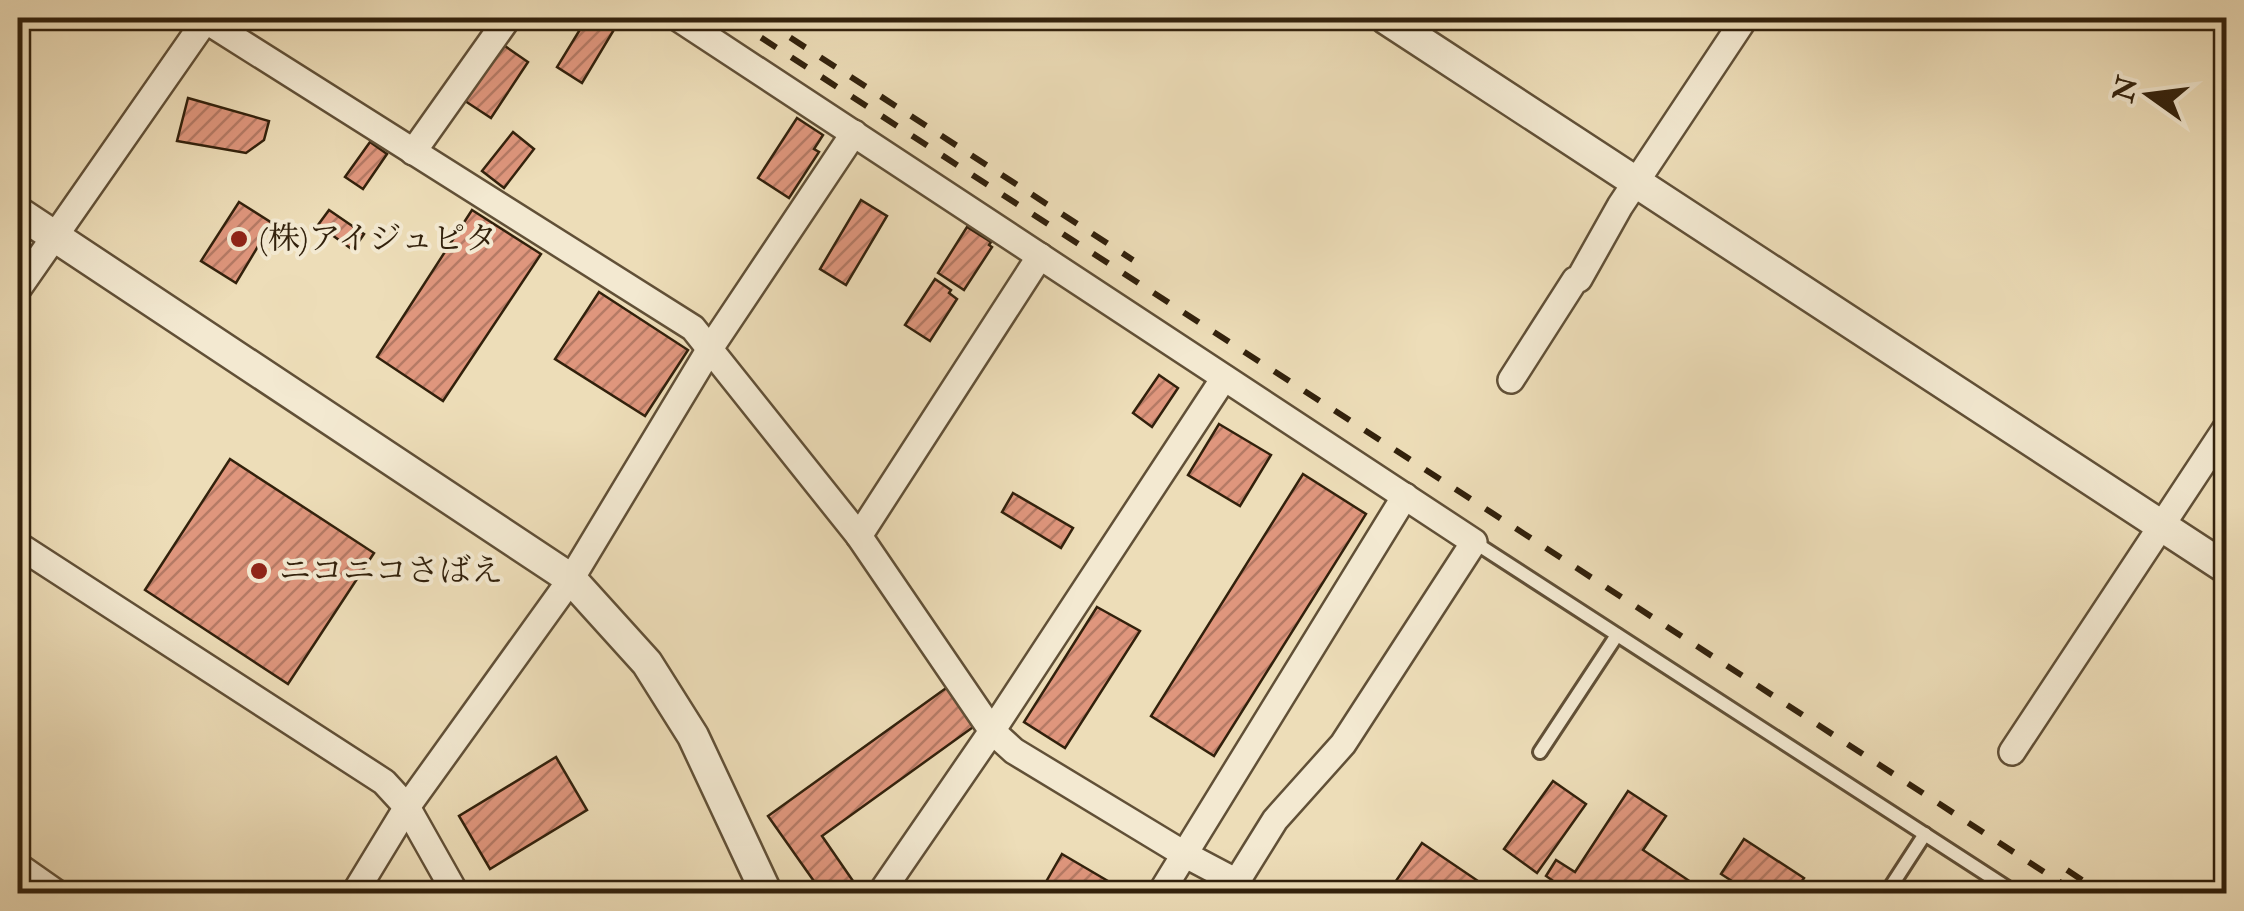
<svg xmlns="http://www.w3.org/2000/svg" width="2244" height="911" viewBox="0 0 2244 911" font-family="'IM FELL Double Pica','Noto Serif JP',serif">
	<defs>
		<pattern id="building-hatch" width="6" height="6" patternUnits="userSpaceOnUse" patternTransform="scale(2.5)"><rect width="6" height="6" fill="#df967d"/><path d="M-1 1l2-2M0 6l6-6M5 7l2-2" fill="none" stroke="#b57a65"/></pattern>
	</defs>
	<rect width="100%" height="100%" fill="#edddb8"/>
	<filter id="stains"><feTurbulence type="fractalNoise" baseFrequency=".002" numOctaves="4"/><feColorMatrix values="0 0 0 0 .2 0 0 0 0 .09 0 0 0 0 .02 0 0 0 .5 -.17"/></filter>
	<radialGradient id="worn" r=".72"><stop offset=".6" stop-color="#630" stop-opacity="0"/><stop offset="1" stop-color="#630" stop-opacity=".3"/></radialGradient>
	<!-- building -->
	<g fill="url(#building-hatch)" stroke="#32210c" stroke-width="2.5">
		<polygon points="587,18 609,18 618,23 582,83 557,67"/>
		<polygon points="502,44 528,62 491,118 465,101"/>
		<polygon points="188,98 269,121 264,140 246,153 177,141"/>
		<polygon points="797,118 823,135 814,149 819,152 789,198 758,178"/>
		<polygon points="513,132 534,149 504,188 482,171"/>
		<polygon points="370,142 387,154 363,189 345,177"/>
		<polygon points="861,200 887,216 846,285 820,269"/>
		<polygon points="239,202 272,223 236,283 201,261"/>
		<polygon points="329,210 364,234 353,250 318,225"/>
		<polygon points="472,210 541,254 443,401 377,357"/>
		<polygon points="967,227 991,242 989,245 992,247 964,290 938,273"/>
		<polygon points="935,279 951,290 949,293 957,299 930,341 905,325"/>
		<polygon points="599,292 688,350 645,416 555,359"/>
		<polygon points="1159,375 1178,388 1152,427 1133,413"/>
		<polygon points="1219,424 1271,455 1240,506 1188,475"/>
		<polygon points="230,459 374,553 288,684 145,590"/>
		<polygon points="1303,474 1366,514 1214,756 1151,716"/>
		<polygon points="1013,493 1073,528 1061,548 1002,512"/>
		<polygon points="1097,607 1140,631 1065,748 1024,722"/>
		<polygon points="949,686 976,725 822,836 853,881 835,894 823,894 768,816"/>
		<polygon points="556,757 587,810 490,869 459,816"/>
		<polygon points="1553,781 1586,804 1537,873 1504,849"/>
		<polygon points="1628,791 1666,816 1643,850 1700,888 1696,894 1572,894 1546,876 1556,860 1575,872"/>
		<polygon points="1744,839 1804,878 1793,894 1752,894 1721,874"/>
		<polygon points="1422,843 1481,883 1474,894 1387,894"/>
		<polygon points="1062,854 1130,894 1039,894"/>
	</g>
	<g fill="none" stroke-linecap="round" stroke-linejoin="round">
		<!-- service casing -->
		<g stroke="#615037" stroke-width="18">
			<g id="service">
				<polyline points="1474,542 2017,894"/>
				<polyline points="1540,752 1617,635"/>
				<polyline points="1886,894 1925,834"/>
			</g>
		</g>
		<!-- minor casing -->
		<g stroke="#615037" stroke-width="30">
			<g id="minor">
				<polyline points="202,18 693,328 859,536 992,731 1014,751 1184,854 1237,882"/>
				<polyline points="678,18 1474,542 1343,744 1275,820 1229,894"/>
				<polyline points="413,152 508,18"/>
				<polyline points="18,289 207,18"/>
				<polyline points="1511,380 1575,280 1579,279 1620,206 1745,18"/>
				<polyline points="859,536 1040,256"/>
				<polyline points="18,545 384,782 407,807 456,894"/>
				<polyline points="2012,752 2226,428"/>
				<polyline points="18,866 58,894"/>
				<polyline points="354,894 407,807 571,579 711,347 854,133"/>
				<polyline points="880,894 992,731 1224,378"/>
				<polyline points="1160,894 1405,496"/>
			</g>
		</g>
		<!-- tertiary casing -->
		<g stroke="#615037" stroke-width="35">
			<g id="tertiary">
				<polyline points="1385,18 2226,568"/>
				<polyline points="18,212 571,579 647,663 693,736 767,894"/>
			</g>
		</g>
		<!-- service -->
		<use href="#service" stroke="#f3e9d1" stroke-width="12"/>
		<!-- minor -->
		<use href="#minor" stroke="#f3e9d1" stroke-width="25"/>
		<!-- tertiary -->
		<use href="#tertiary" stroke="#f3e9d1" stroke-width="30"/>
		<!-- rail -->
		<g stroke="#32210c" stroke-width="6" stroke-dasharray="18 18" stroke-linecap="butt">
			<polyline points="731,18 2078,894"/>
			<polyline points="760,18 1133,260"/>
			<polyline points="2067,870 2103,894"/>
		</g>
	</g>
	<!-- markers -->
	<g fill="#8f2418" stroke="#f3e9d1" stroke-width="4">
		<circle cx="239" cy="239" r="10"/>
		<circle cx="259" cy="571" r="10"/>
	</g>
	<g text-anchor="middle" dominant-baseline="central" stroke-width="8" stroke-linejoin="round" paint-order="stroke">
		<!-- poi labels -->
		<g font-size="32" fill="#32210c" stroke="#f3e9d1" text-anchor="start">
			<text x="259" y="239">(株)アイジュピタ</text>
			<text x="279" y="571">ニコニコさばえ</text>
		</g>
	</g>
	<!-- margin -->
	<rect width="2244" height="911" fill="none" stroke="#edddb8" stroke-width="60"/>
	<rect x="20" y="20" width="2204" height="871" fill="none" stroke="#32210c" stroke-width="5"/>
	<rect x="30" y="30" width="2184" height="851" fill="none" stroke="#32210c" stroke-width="2.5"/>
	<!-- north arrow -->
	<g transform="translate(2149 95) rotate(284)" stroke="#f3e9d1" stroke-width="8" paint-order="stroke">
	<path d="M0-8L18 38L0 25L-18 38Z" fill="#32210c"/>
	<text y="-15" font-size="28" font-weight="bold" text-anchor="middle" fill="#32210c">N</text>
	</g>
	<rect width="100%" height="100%" filter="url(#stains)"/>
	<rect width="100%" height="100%" fill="url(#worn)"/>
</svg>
